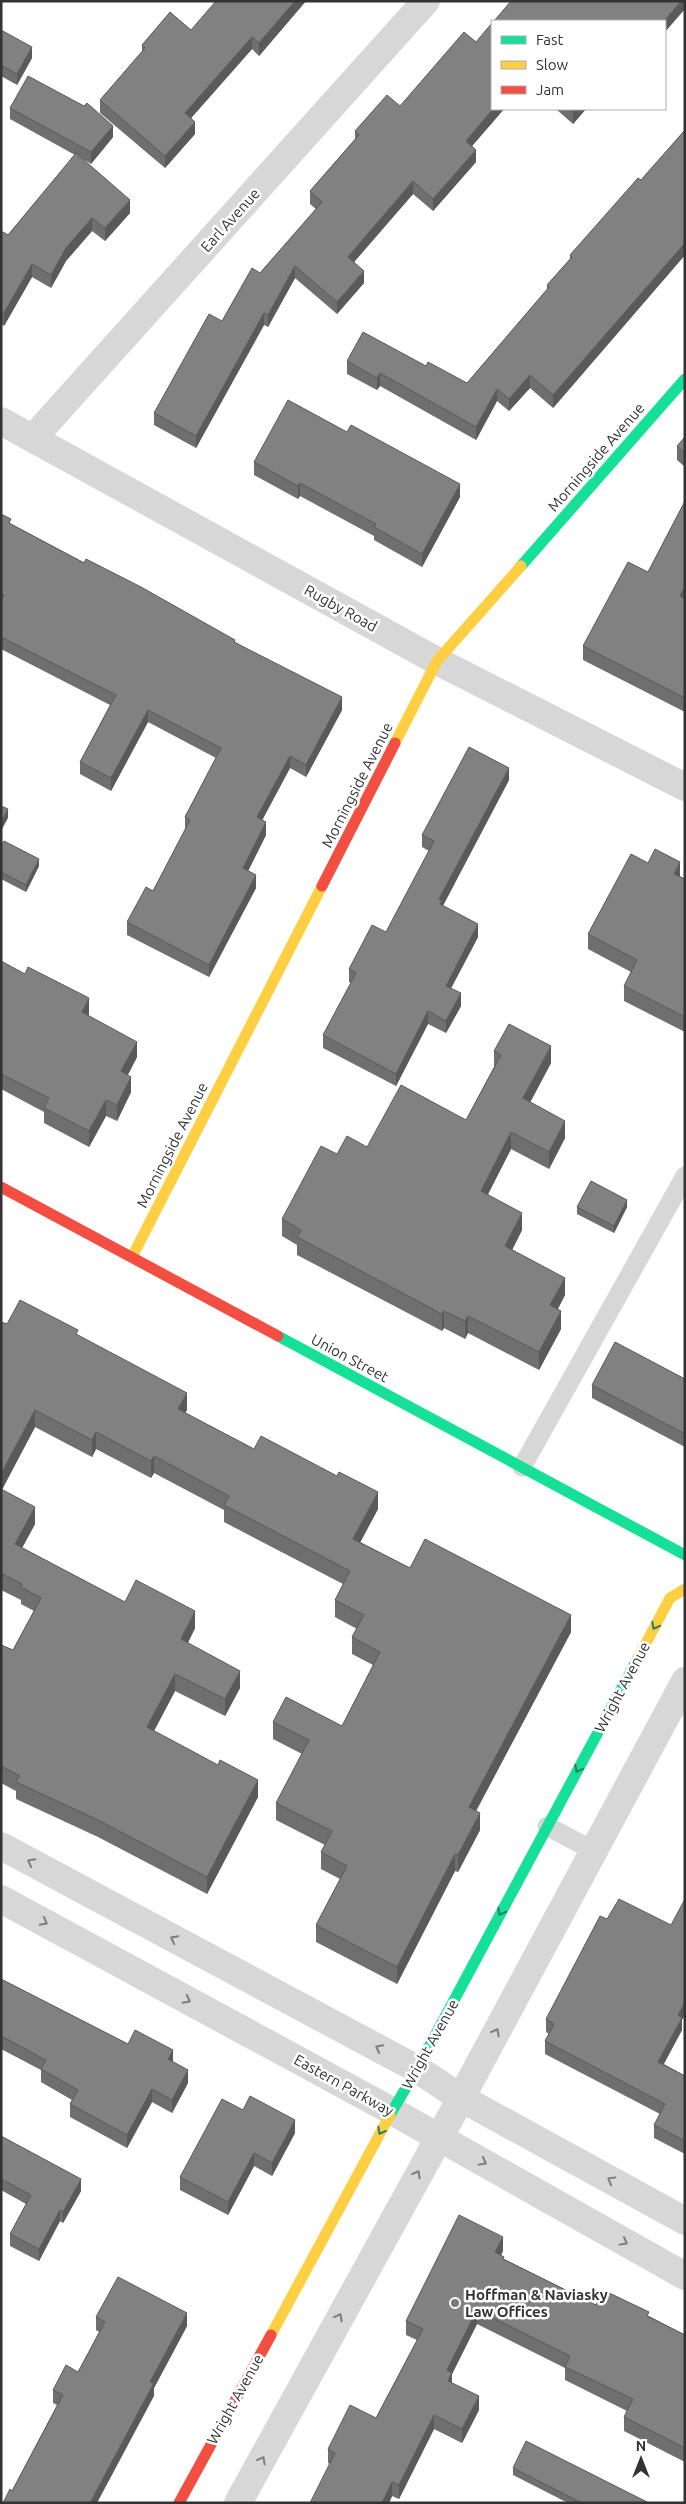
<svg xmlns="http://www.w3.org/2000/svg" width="686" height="2504" viewBox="0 0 686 2504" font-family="Ubuntu,sans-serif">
	<rect width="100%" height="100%" fill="#fff"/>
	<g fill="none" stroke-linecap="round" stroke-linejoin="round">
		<!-- lane -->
		<g stroke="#d7d7d7" stroke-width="19">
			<polyline points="522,1467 685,1176"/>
			<polyline points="547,1826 594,1851"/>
		</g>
		<!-- street -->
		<g stroke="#d7d7d7" stroke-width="28">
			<polyline points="1,421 437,661 685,787"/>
			<polyline points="33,438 426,1"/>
			<polyline points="1,1846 417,2069 461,2098 685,2221"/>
			<polyline points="1,1899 392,2111 685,2276"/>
			<polyline points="238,2503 461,2098 685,1681"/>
		</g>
		<!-- fast -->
		<g stroke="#16e098" stroke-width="11">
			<polyline points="521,566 685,379"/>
			<polyline points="278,1336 685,1555"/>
			<polyline points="390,2115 417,2069 638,1658"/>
		</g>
		<!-- slow -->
		<g stroke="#ffcf43" stroke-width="11">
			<polyline points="395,743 437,661 521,566"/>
			<polyline points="132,1257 322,886"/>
			<polyline points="638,1658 670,1598 685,1589"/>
			<polyline points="271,2335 390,2115"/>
		</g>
		<!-- jam -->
		<g stroke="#f24e42" stroke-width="11">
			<polyline points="322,886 395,743"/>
			<polyline points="1,1187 278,1336"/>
			<polyline points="179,2503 271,2335"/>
		</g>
	</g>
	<!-- wall -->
	<g fill="#6f6f6f">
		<polygon points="306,1 259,56 252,49 191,118 195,134 165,168 100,113 100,100 142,52 142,45 191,30"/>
		<polygon points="1,30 32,58 17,85 1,76"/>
		<polygon points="400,106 504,109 472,146 476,162 433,211 413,194 354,262 364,283 337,314 295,278 268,327 264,325 196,448 154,425 154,413 222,321 260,273 316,209 310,204 310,191 355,139 355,131"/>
		<polygon points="10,108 113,137 91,164 83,159 130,213 105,241 92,231 66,261 51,288 32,277 4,326 1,324 1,231 8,235 75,155 10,119"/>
		<polygon points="556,109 586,109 573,124"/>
		<polygon points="685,130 685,255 553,408 530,388 509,411 497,401 476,440 380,386 377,390 347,374 347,361 426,366 467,383 547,290 547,285 570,259 570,255 641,180"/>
		<polygon points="685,437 685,467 677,460 677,446"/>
		<polygon points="254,462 460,497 422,567 374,540 374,536 300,496 298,499 254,475"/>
		<polygon points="685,501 685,712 583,660 583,646 648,572"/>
		<polygon points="1,514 11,524 235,642 342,710 306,777 290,768 262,820 266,835 248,871 256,888 209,977 127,935 127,922 153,891 185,830 185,817 216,758 148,722 111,791 80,774 80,762 110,705 1,649"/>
		<polygon points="509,780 443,906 478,937 451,988 461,1006 446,1033 428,1024 396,1086 323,1048 323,1035 351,983 349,982 349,969 386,932 429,851 422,847 422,835"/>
		<polygon points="1,846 39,866 26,892 1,879"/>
		<polygon points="648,863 685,879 685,1032 624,1001 624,986 631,972 588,949 588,934"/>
		<polygon points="1,961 89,1014 88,1016 137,1057 128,1075 131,1092 117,1121 106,1116 89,1147 44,1123 44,1112 1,1089"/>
		<polygon points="494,1051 551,1063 530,1102 565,1138 549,1169 511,1149 488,1194 522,1230 512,1250 565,1295 558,1309 561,1329 539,1370 468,1333 465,1339 444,1328 442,1331 297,1255 297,1245 282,1236 282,1219 337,1154 367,1147 466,1120 494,1067"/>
		<polygon points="577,1207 627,1207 614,1233 577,1214"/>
		<polygon points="1,1322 7,1324 78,1335 187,1410 185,1413 254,1449 378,1509 360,1542 410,1568 571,1632 476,1811 480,1830 458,1872 455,1871 397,1984 316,1942 316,1925 340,1879 321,1869 321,1852 325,1845 276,1820 276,1803 302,1754 273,1739 273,1722 342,1726 373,1665 352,1654 352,1637 357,1629 335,1617 335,1600 343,1584 224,1522 224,1510 154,1473 151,1478 96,1449 92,1457 35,1427 2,1490 35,1524 22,1548 125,1602 195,1628 188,1643 240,1688 225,1716 175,1691 154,1731 258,1797 207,1894 98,1837 16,1799 16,1791 1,1783 1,1645 13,1650 34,1611 21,1604 21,1600 1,1590"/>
		<polygon points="685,1379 685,1447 592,1398 592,1385"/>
		<polygon points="1,1979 128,2044 173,2062 188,2083 172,2113 152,2102 127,2148 70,2117 70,2104 72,2100 41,2082 41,2070 1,2049"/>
		<polygon points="546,2019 682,2020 682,2030 664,2064 685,2076 685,2154 654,2138 654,2125 660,2114 545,2054 545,2041 549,2034 546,2032"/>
		<polygon points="243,2110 295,2133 272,2176 254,2166 228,2215 180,2190 180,2177"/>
		<polygon points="1,2136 81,2191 63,2223 60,2221 39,2261 10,2246 10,2234 26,2204 1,2190"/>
		<polygon points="503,2251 501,2255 504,2259 596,2305 649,2316 685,2335 685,2462 624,2431 624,2417 627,2411 565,2380 565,2368 477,2324 452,2374 452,2384 479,2410 462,2443 434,2429 399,2499 392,2496 389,2503 310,2503 330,2464 328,2463 328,2449 376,2418 417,2340 406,2335 406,2321"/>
		<polygon points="96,2317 187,2326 154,2388 154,2396 12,2491 57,2405 53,2403 53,2390 78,2372 99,2332 96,2330"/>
		<polygon points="513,2468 649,2503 568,2503 513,2475"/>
	</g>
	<!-- shaded-wall -->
	<g fill="#5a5a5a">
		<polygon points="295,1 306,1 259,56 259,43"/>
		<polygon points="681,1 685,1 685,9 665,32 665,21 664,21"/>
		<polygon points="252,37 252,49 185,125 185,113"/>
		<polygon points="32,47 32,58 17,85 17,74"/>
		<polygon points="493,109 504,109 466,153 466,141"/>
		<polygon points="576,109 586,109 573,124 573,112"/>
		<polygon points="195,122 195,134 165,168 165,156"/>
		<polygon points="113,126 113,137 91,164 91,152"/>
		<polygon points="476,150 476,162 433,211 433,199"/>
		<polygon points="413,181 413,194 348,269 348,257"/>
		<polygon points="130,200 130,213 105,241 105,228"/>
		<polygon points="92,218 92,231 66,261 51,288 51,275 66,248"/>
		<polygon points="685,243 685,255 553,408 553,395"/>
		<polygon points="32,264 32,277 4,326 4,313"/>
		<polygon points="295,266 295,278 268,327 268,315"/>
		<polygon points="364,271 364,283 337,314 337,302"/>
		<polygon points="264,313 264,325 196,448 196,436"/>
		<polygon points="380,373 380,386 377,390 377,378"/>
		<polygon points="530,375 530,388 509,411 509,399"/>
		<polygon points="497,389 497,401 476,440 476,427"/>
		<polygon points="300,483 300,496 298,499 298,486"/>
		<polygon points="460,484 460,497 422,567 422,554"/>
		<polygon points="685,587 685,601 680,596"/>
		<polygon points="342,697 342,710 306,777 306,765"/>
		<polygon points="148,710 148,722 111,791 111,778"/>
		<polygon points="290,756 290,768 257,830 257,817"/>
		<polygon points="509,768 509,780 442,907 442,913 439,899"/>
		<polygon points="8,809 8,818 1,831 1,822"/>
		<polygon points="266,822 266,835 243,881 243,868"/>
		<polygon points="39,859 39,866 26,892 26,885"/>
		<polygon points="680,862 680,877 674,874"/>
		<polygon points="256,875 256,888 209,977 209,965"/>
		<polygon points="478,924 478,937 446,998 446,986"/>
		<polygon points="461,993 461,1006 446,1033 446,1021"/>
		<polygon points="89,998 89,1014 82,1028 82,1012"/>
		<polygon points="428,1011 428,1024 396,1086 396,1074"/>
		<polygon points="137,1042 137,1057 121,1087 121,1071"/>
		<polygon points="551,1046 551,1063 523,1116 523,1098"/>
		<polygon points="131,1077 131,1092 117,1121 117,1105"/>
		<polygon points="106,1100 106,1116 89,1147 89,1131"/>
		<polygon points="565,1121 565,1138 549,1169 549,1152"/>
		<polygon points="511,1132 511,1149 481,1208 481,1191"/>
		<polygon points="627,1200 627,1207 614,1233 614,1226"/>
		<polygon points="522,1213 522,1230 505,1264 505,1246"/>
		<polygon points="565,1278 565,1295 550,1323 550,1305"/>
		<polygon points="444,1311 444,1328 442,1331 442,1314"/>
		<polygon points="561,1311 561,1329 539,1370 539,1352"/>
		<polygon points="468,1316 468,1333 465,1339 465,1321"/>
		<polygon points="187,1393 187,1410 178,1426 178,1409"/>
		<polygon points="35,1410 35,1427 1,1491 1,1474"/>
		<polygon points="96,1432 96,1449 92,1457 92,1440"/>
		<polygon points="154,1456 154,1473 151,1478 151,1461"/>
		<polygon points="378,1492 378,1509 353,1556 353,1539"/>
		<polygon points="35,1507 35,1524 15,1561 15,1544"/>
		<polygon points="195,1611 195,1628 181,1656 181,1639"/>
		<polygon points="571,1615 571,1632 469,1824 469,1807"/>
		<polygon points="240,1671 240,1688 225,1716 225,1699"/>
		<polygon points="175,1674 175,1691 147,1744 147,1727"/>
		<polygon points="258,1780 258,1797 207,1894 207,1877"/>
		<polygon points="480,1813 480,1830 458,1872 458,1855"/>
		<polygon points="455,1854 455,1871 397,1984 397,1967"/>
		<polygon points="685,2002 685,2015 682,2020 682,2030 658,2074 658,2062 678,2015"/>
		<polygon points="173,2050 173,2063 168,2059"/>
		<polygon points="188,2070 188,2083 172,2113 172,2100"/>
		<polygon points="152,2089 152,2102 127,2148 127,2135"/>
		<polygon points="295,2120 295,2133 272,2176 272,2163"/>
		<polygon points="254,2153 254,2166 228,2215 228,2202"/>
		<polygon points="81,2179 81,2191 63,2223 63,2212"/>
		<polygon points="60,2210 60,2221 39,2261 39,2249"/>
		<polygon points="503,2237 503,2251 495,2266 495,2252"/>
		<polygon points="477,2310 477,2324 452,2374 452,2386 448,2395 447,2370"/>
		<polygon points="187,2313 187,2326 154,2388 154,2396 97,2503 90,2503 150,2382"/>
		<polygon points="479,2396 479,2410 462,2443 462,2429"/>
		<polygon points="434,2415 434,2429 399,2499 399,2485"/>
		<polygon points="392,2482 392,2496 389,2503 382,2503"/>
	</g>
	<!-- building -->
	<g fill="#818181" stroke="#5a5a5a">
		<polygon points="216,1 295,1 259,43 252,37 185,113 195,122 165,156 100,100 145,48 142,45 170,12 191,30"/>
		<polygon points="511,1 681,1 664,21 494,21"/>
		<polygon points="492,23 492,109 493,109 466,141 476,150 433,199 413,181 348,257 364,271 337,302 295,266 268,315 264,313 196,436 154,413 209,314 222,321 252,268 260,273 322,202 310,191 359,135 355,131 387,95 400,106 464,32 476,42"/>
		<polygon points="1,30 32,47 17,74 1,65"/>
		<polygon points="28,76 84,106 87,103 113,126 91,152 10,108"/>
		<polygon points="570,109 576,109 573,112"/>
		<polygon points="685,130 685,243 553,395 530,375 509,399 497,389 476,427 380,373 377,378 347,361 363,332 426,366 428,362 467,383 549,287 547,285 572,257 570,255 638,178 641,180"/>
		<polygon points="76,153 130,200 105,228 92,218 66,248 51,275 32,264 4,313 1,312 1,231 8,235"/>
		<polygon points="288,400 347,432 351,425 460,484 422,554 374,527 376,524 300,483 298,486 254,462"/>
		<polygon points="685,437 685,453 677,446"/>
		<polygon points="685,501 685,587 680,596 685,599 685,698 583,646 628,562 648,572"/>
		<polygon points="1,514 11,519 9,523 84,563 86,559 141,587 235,640 234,642 342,697 306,765 290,756 257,817 266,822 243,868 256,875 209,965 127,922 146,887 153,891 190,820 185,817 221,748 148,710 111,778 80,762 116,695 1,637 1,601 4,595 1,594"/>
		<polygon points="469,747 509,768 439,899 442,901 440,904 478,924 446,986 461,993 446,1021 428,1011 396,1074 323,1035 356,973 349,969 372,925 386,932 434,841 422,835"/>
		<polygon points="1,806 8,809 1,822"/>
		<polygon points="4,841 39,859 26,885 1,872 1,846"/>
		<polygon points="655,849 680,862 674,874 685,879 685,1017 624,986 637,960 588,934 631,854 648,863"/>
		<polygon points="1,961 25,974 28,967 89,998 82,1012 137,1042 121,1071 131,1077 117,1105 106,1100 89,1131 44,1108 49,1098 1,1074"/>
		<polygon points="509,1024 551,1046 523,1098 565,1121 549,1152 511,1132 481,1191 522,1213 505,1246 565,1278 550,1305 561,1311 539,1352 468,1316 465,1321 444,1311 442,1314 297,1237 301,1230 282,1219 321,1146 337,1154 347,1136 367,1147 401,1085 466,1120 501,1055 494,1051"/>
		<polygon points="591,1181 627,1200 614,1226 577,1207"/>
		<polygon points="20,1300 78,1330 76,1334 187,1393 178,1409 254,1449 261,1436 337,1476 339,1472 378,1492 353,1539 410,1568 425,1539 571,1615 469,1807 480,1813 458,1855 455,1854 397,1967 316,1925 347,1866 321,1852 332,1831 276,1803 309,1740 273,1722 286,1697 342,1726 380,1652 352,1637 364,1615 335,1600 350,1571 224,1505 229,1496 154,1456 151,1461 96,1432 92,1440 35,1410 1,1474 1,1322 7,1324"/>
		<polygon points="615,1342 685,1379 685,1434 592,1385"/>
		<polygon points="1,1489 35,1507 15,1544 125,1602 136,1580 195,1611 181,1639 240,1671 225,1699 175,1674 147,1727 218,1765 220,1760 258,1780 207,1877 98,1820 16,1782 20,1776 1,1766 1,1645 13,1650 41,1598 21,1587 22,1584 1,1573"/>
		<polygon points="619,1899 671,1925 685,1899 685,2002 678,2015 682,2018 658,2062 685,2076 685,2141 654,2125 665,2104 545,2041 554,2024 546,2019 600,1916 607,1919"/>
		<polygon points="1,1979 128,2044 135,2030 173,2050 168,2059 188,2070 172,2100 152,2089 127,2135 70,2104 78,2090 41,2069 46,2060 1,2036"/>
		<polygon points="250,2096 295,2120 272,2163 254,2153 228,2202 180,2177 222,2099 243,2110"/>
		<polygon points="1,2136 81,2179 63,2212 60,2210 39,2249 10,2234 31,2195 1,2179"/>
		<polygon points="459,2215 503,2237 495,2252 504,2257 503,2259 596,2305 603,2290 649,2312 647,2316 685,2335 685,2448 624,2417 633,2399 565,2367 570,2356 477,2310 447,2370 452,2373 448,2381 479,2396 462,2429 434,2415 399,2485 392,2482 382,2503 310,2503 335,2453 328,2449 350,2405 376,2418 423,2329 406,2321"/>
		<polygon points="118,2277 187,2313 150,2382 154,2383 90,2503 3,2503 10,2489 12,2491 63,2395 53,2390 66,2365 78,2372 105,2322 96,2317"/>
		<polygon points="526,2441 649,2503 582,2503 513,2468"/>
	</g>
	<!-- one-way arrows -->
	<defs><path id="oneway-chevron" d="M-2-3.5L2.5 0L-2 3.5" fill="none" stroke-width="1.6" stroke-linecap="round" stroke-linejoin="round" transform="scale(1.25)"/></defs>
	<g stroke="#268160">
		<use href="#oneway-chevron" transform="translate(655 1626) rotate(118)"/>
		<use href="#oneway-chevron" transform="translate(578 1769) rotate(118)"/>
		<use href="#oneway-chevron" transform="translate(501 1912) rotate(118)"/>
		<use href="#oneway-chevron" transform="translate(381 2131) rotate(119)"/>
	</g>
	<g stroke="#7d7d7d">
		<use href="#oneway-chevron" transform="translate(31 1862) rotate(-152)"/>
		<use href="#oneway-chevron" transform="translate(44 1922) rotate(28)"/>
		<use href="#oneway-chevron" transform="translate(174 1939) rotate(-152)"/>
		<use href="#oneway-chevron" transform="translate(187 2000) rotate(28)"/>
		<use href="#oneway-chevron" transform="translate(496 2032) rotate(-62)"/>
		<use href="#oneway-chevron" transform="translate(379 2048) rotate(-152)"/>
		<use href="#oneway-chevron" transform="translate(483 2162) rotate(29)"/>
		<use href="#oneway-chevron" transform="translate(417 2174) rotate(-61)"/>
		<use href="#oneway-chevron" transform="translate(611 2180) rotate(-151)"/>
		<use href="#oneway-chevron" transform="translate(624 2242) rotate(29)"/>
		<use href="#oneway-chevron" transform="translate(339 2317) rotate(-61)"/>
		<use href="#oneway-chevron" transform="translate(262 2460) rotate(-61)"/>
	</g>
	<!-- markers -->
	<circle fill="#7a7a7a" stroke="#fff" stroke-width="2" cx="455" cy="2303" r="5"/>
	<g text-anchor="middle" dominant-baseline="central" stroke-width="5" stroke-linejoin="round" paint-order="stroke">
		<!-- street labels -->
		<g font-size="15" fill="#333" stroke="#fff">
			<text transform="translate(230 220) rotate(-48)">Earl Avenue</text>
			<text transform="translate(596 457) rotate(-49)">Morningside Avenue</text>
			<text transform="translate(341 608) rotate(29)">Rugby Road</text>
			<text transform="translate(357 785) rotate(-63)">Morningside Avenue</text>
			<text transform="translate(172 1145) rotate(-63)">Morningside Avenue</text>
			<text transform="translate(350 1358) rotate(28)">Union Street</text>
			<text transform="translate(622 1687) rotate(-62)">Wright Avenue</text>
			<text transform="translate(430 2044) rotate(-61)">Wright Avenue</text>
			<text transform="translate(344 2085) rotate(29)">Eastern Parkway</text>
			<text transform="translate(235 2399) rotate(-61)">Wright Avenue</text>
		</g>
		<!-- poi labels -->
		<g font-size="15" font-weight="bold" fill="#333" stroke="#fff" text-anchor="start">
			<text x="465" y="2294">Hoffman &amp; Naviasky<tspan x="465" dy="17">Law Offices</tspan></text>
		</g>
	</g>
	<!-- border -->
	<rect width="686" height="2504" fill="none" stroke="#333333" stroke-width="5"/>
	<!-- legend -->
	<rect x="491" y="20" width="175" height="90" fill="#ffffff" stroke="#adadad"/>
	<rect x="501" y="36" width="25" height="8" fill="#16e098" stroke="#adadad"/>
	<text x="536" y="45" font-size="15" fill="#333333">Fast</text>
	<rect x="501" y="61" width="25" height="8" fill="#ffcf43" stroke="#adadad"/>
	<text x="536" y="70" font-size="15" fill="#333333">Slow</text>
	<rect x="501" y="86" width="25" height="8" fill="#f24e42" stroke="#adadad"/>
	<text x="536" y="95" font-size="15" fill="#333333">Jam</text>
	<!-- north arrow -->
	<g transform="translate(641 2459)" stroke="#ffffff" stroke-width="4" paint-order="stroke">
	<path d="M0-4L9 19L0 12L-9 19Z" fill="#333333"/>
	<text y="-8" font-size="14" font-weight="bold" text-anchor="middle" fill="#333333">N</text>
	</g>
</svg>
